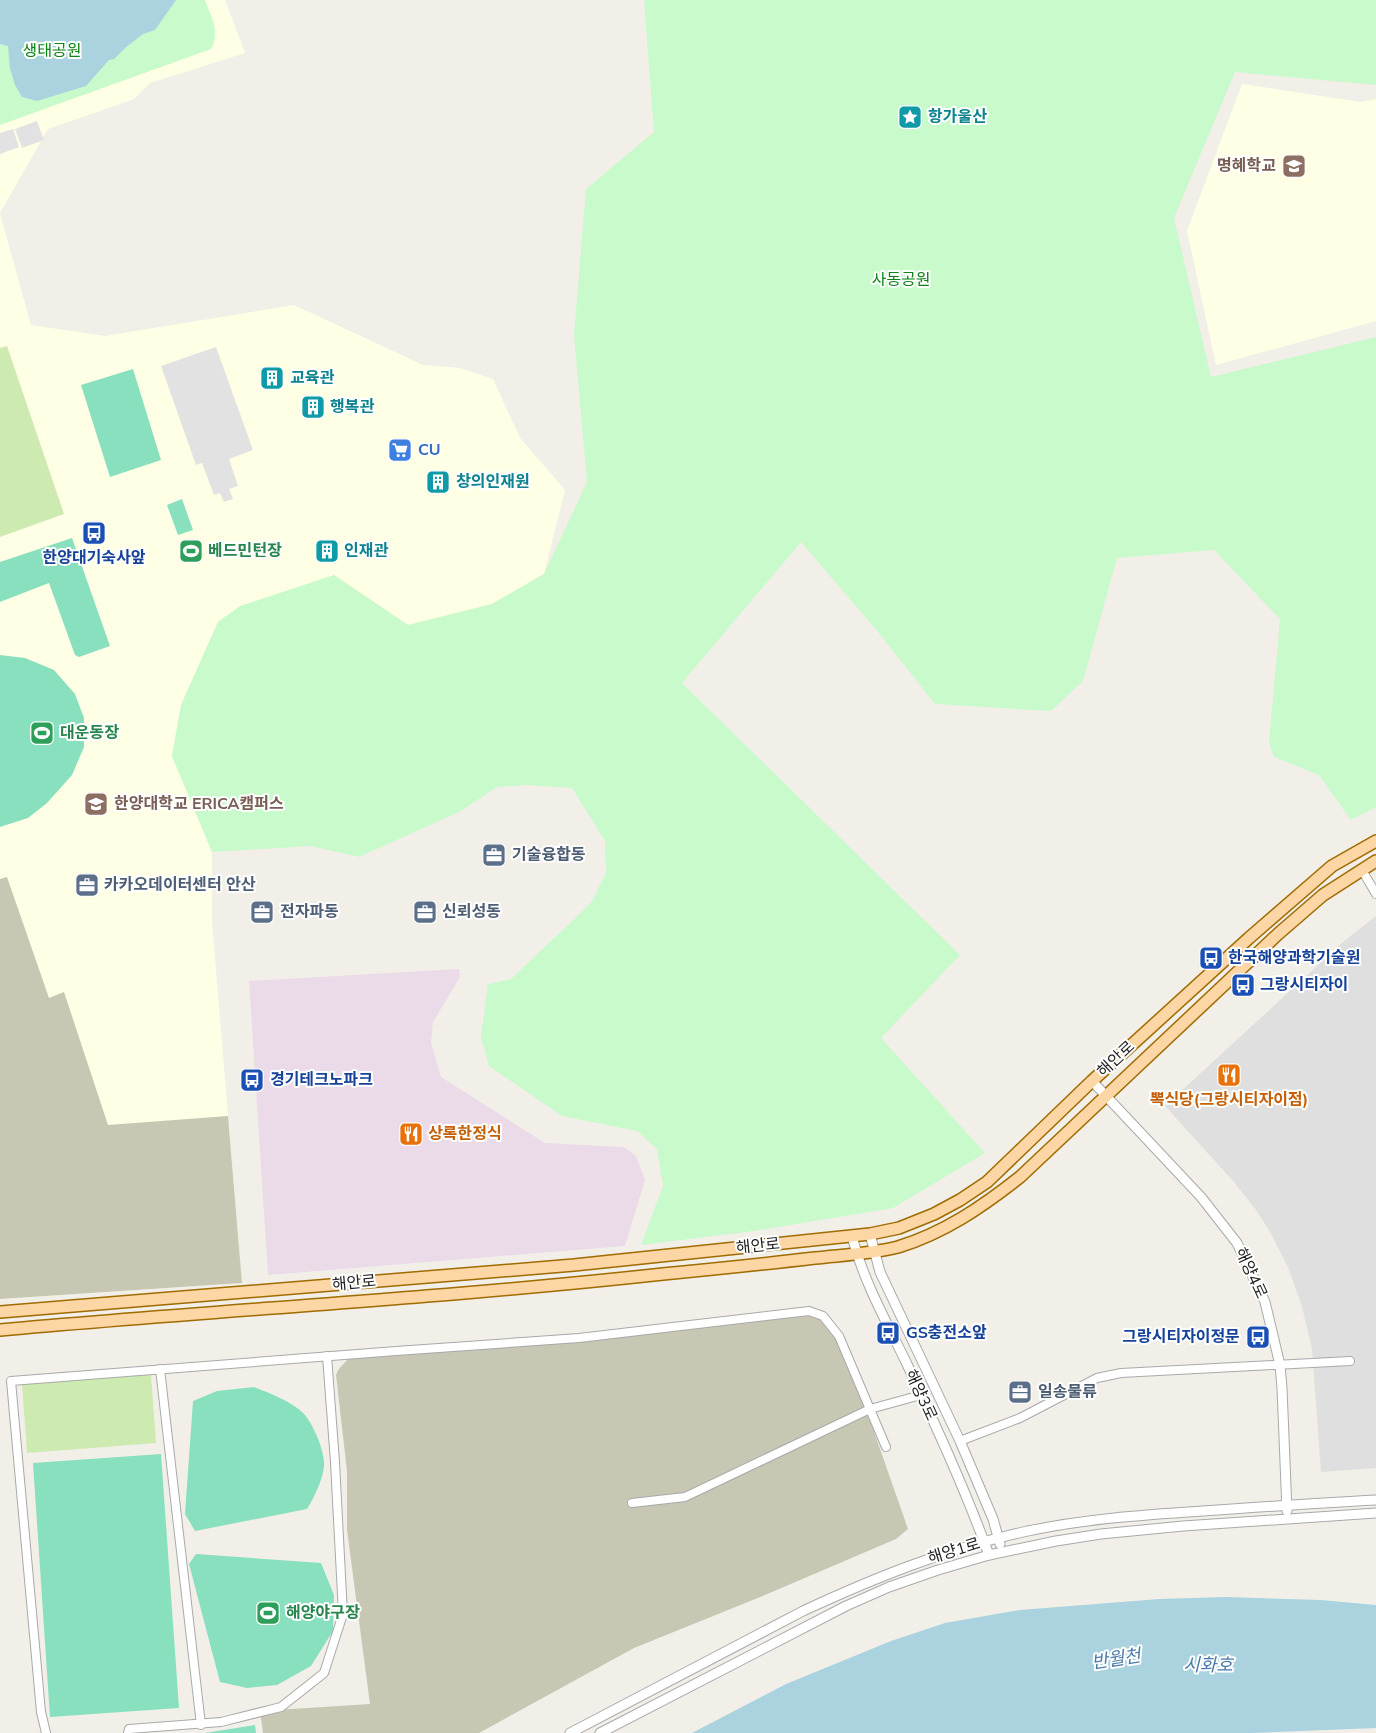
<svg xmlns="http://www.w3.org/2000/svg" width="1376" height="1733" viewBox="0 0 1376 1733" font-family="'Nunito Sans','Noto Sans KR',sans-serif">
	<rect width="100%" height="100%" fill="#f2efe9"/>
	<!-- residential -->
	<polygon fill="#e0dfdf" points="1376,916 1376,1468 1321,1472 1312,1349 1302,1307 1288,1267 1269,1230 1256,1210 1234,1182 1165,1106 1343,942"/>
	<!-- industrial -->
	<polygon fill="#ebdbe8" points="459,969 460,977 433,1022 431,1043 441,1077 545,1143 624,1147 636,1156 645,1180 625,1246 268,1275 249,981"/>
	<!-- education -->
	<g fill="#ffffe5">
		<polygon points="0,0 225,0 245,53 150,83 134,99 48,129 0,213"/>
		<polygon points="1242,84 1360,102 1376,99 1376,321 1216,365 1187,231"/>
		<polygon points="0,214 31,325 105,336 294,305 423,365 460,368 493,379 520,438 565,490 544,574 492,604 408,625 334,575 218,622 181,705 172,756 212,852 212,922 242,1283 0,1299"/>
	</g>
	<!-- construction -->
	<g fill="#c7c7b4">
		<polygon points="7,877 49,998 64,992 108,1125 228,1116 242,1283 0,1299 0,879"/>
		<polygon points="804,1313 821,1317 831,1327 857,1383 908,1529 896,1539 765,1595 634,1648 479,1733 263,1733 260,1711 370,1704 347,1530 347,1471 336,1375 338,1370 347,1360 351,1357 567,1343"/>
	</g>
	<!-- grass -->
	<g fill="#cdebb0">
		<polygon points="7,346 64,514 0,537 0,348"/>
		<polygon points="151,1375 156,1443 27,1453 22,1384"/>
	</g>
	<!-- park -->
	<g fill="#c8facc">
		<path d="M0,0H205C211,17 221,32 211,49L0,125Z"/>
		<polygon points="644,0 1376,0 1376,85 1235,72 1174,218 1211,377 1376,337 1376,807 1351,820 1319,775 1274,757 1269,742 1280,619 1214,550 1117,558 1083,681 1051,711 935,704 878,632 801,542 682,683 960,955 881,1038 985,1153 893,1208 754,1231 641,1245 663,1186 657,1149 637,1131 562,1116 489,1066 481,1037 488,984 511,979 591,903 606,873 605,841 572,788 526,785 497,787 459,812 359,857 311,846 212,852 172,756 181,705 218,622 240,606 334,575 408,625 492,604 544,574 587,482 574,335 586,189 654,132"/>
	</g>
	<!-- pitch -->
	<g fill="#88e0be">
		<polygon points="133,369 161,460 110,477 81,385"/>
		<polygon points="182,499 193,530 178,535 167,505"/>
		<polygon points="72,538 110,646 79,657 75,655 49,583 0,602 0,562"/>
		<polygon points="197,545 200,551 185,557 183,550"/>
		<polygon points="0,655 25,658 54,670 75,694 84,718 84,747 72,775 47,803 28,818 0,827"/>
		<path d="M254,1387C271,1394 292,1401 305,1415C314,1426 325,1452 324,1466C323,1479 314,1498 307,1509L195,1531L185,1514L193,1401L217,1391Z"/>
		<polygon points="161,1454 179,1708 50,1717 33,1463"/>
		<polygon points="196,1554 321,1563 334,1595 333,1631 311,1666 277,1685 247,1688 220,1682 189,1564"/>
		<polygon points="255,1725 256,1733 205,1733"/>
	</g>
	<!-- parking -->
	<g fill="#e2e2e2">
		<polygon points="37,121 44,140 22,148 15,129"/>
		<polygon points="13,129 19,147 0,154 0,133"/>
		<polygon points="216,347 253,450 229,459 238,486 229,489 233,499 224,502 220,493 214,495 202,463 196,465 161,366"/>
	</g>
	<!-- water -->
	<g fill="#aad3df">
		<polygon points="0,0 176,0 155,30 143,34 125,48 114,59 109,60 86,86 37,101 22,97 15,85 10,68 8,46 0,44"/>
		<polygon points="1226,1597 1321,1600 1376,1605 1376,1728 1252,1733 692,1733 786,1684 891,1641 945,1623 1020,1610 1159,1599"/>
	</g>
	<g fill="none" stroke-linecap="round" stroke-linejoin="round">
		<!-- minor casing -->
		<g stroke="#a9a9a9" stroke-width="10">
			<g id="minor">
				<polyline points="1362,870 1376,894"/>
				<polyline points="160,1369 201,1725"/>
				<polyline points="960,1441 1020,1418 1097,1378 1121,1373 1350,1361"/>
				<polyline points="632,1503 685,1497 870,1409 921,1395"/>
				<polyline points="46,1733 41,1712 11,1381 396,1351 579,1338 809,1311 823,1316 839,1336 886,1447"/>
				<polyline points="128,1733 129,1729 221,1722 281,1707 324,1673 343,1614 335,1462 327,1356"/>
			</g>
		</g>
		<!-- tertiary casing -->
		<g stroke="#a9a9a9" stroke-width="11">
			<g id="tertiary">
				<polyline points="1092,1081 1201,1197 1237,1243 1265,1302 1280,1365 1282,1388 1287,1511"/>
				<polyline points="870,1234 880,1272 960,1441 993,1519 1000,1544"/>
				<path d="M852,1236C863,1280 886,1321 906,1362C936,1426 965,1489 989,1555"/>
				<path d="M570,1733L803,1611C874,1578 946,1549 1023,1532C1082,1519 1142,1515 1203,1511C1260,1507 1318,1503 1376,1500"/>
				<polyline points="600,1733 846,1606 889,1587 938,1570 989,1555 1056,1541 1101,1534 1183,1526 1376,1513"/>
			</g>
		</g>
		<!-- primary casing -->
		<g stroke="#a06b00" stroke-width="14">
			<g id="primary">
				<polyline points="0,1312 574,1265 870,1234 899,1228 934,1214 960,1200 987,1182 1092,1081 1249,938 1332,866 1376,841"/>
				<path d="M0,1330C221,1310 443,1298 663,1274C714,1269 764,1264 815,1258C842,1255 871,1254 898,1247C944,1233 982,1207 1020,1177L1278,934L1323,895L1376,861"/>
			</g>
		</g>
		<!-- minor -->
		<use href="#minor" stroke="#fff" stroke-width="8"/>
		<!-- tertiary -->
		<use href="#tertiary" stroke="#fff" stroke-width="9"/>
		<!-- primary -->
		<use href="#primary" stroke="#fcd6a4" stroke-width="11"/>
	</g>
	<!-- icons -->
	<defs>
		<g id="sight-square" transform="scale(1.25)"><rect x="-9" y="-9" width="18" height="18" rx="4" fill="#0f9aa8" stroke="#fff"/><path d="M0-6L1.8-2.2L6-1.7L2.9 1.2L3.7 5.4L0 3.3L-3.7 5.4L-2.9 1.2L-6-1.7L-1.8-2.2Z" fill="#fff"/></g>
		<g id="school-square" transform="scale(1.25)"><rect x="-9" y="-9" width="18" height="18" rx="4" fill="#8d6e63" stroke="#fff"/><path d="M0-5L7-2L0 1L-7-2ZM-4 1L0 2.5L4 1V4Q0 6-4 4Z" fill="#fff"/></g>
		<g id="building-square" transform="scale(1.25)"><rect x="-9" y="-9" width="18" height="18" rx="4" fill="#0f9aa8" stroke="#fff"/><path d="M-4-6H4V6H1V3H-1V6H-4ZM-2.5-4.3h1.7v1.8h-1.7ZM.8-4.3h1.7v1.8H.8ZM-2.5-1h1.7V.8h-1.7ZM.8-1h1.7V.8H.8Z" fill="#fff"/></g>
		<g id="supermarket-square" transform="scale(1.25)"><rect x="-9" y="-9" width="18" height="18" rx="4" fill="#3f7fe0" stroke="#fff"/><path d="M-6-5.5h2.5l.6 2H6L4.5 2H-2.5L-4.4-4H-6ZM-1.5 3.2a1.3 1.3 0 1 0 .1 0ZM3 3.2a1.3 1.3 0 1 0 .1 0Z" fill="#fff"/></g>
		<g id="bus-square" transform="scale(1.25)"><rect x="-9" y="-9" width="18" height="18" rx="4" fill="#1a4fb4" stroke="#fff"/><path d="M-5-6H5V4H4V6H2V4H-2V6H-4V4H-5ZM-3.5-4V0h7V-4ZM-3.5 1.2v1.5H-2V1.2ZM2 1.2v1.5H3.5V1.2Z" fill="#fff"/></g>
		<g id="stadium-square" transform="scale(1.25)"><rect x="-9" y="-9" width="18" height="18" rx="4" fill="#2e9e5b" stroke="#fff"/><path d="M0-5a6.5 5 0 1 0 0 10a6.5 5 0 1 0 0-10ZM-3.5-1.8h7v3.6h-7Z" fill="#fff"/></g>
		<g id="university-square" transform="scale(1.25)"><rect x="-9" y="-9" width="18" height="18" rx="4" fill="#8d6e63" stroke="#fff"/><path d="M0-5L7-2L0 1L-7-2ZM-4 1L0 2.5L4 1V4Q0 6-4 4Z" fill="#fff"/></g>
		<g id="office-square" transform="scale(1.25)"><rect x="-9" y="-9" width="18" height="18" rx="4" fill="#5c6f8a" stroke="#fff"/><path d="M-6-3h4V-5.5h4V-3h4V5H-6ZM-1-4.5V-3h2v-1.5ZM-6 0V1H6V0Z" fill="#fff"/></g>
		<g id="restaurant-square" transform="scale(1.25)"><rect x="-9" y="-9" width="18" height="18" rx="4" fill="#e8710a" stroke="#fff"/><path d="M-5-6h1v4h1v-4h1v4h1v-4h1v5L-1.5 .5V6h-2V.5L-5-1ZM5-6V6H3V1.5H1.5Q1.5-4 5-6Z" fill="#fff"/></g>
	</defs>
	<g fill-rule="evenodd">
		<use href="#sight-square" x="910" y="117"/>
		<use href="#school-square" x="1294" y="166"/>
		<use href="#building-square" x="272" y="378"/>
		<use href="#building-square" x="313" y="407"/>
		<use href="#supermarket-square" x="400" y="450"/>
		<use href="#building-square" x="438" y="482"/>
		<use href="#bus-square" x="94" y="533"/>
		<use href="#stadium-square" x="191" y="551"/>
		<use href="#building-square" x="327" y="551"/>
		<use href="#stadium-square" x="42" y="733"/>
		<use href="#university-square" x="96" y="804"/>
		<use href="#office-square" x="494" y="855"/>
		<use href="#office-square" x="87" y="885"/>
		<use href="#office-square" x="262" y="912"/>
		<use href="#office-square" x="425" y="912"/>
		<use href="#bus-square" x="1211" y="958"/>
		<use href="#bus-square" x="1243" y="985"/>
		<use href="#restaurant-square" x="1229" y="1075"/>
		<use href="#bus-square" x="252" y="1080"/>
		<use href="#restaurant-square" x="411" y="1134"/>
		<use href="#bus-square" x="888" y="1333"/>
		<use href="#bus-square" x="1258" y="1337"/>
		<use href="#office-square" x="1020" y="1392"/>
		<use href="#stadium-square" x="268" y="1613"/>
	</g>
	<g text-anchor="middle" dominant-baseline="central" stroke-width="4" stroke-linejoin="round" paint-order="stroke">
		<!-- park labels -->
		<g font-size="16" fill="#0c8416" stroke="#fff">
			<text x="52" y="51">생태공원</text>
			<text x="901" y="280">사동공원</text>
		</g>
		<!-- culture labels -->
		<g font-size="16" font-weight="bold" fill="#0d838f" stroke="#fff" text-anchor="start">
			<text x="928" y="117">항가울산</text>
			<text x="290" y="378">교육관</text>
			<text x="330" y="407">행복관</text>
			<text x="456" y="482">창의인재원</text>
			<text x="344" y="551">인재관</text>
		</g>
		<!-- education labels -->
		<g font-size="16" font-weight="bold" fill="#785e54" stroke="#fff" text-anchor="end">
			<text x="1276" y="166">명혜학교</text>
			<text x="114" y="804" text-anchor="start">한양대학교 ERICA캠퍼스</text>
		</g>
		<!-- shop labels -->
		<g font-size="16" font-weight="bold" fill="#366cbe" stroke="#fff" text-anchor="start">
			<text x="418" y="450">CU</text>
		</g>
		<!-- leisure labels -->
		<g font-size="16" font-weight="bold" fill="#27864d" stroke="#fff" text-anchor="start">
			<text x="208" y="551">베드민턴장</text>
			<text x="60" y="733">대운동장</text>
			<text x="286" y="1613">해양야구장</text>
		</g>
		<!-- transit labels -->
		<g font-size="16" font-weight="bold" fill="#164399" stroke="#fff" text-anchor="start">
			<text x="94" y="558" text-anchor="middle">한양대기숙사앞</text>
			<text x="1228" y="958">한국해양과학기술원</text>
			<text x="1260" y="985">그랑시티자이</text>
			<text x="270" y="1080">경기테크노파크</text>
			<text x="906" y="1333">GS충전소앞</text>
			<text x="1240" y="1337" text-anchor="end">그랑시티자이정문</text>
		</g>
		<!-- service labels -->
		<g font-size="16" font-weight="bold" fill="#4e5e75" stroke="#fff" text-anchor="start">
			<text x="512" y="855">기술융합동</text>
			<text x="104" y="885">카카오데이터센터 안산</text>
			<text x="280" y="912">전자파동</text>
			<text x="442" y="912">신뢰성동</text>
			<text x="1038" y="1392">일송물류</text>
		</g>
		<!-- street labels -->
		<g font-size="16" fill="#222" stroke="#fff">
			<text transform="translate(1116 1059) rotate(-43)">해안로</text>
			<text transform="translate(758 1246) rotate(-6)">해안로</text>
			<text transform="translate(1251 1273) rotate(65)">해양4로</text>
			<text transform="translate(354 1283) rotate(-5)">해안로</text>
			<text transform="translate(921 1395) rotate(65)">해양3로</text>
			<text transform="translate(954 1551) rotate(-17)">해양1로</text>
		</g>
		<!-- food labels -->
		<g font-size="16" font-weight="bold" fill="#c56008" stroke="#fff">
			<text x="1229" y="1100">뽁식당(그랑시티자이점)</text>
			<text x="428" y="1134" text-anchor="start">상록한정식</text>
		</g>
		<!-- water labels -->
		<g font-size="18" font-style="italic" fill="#4a7aab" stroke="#fff">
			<text transform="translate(1116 1659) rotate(-9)">반월천</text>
			<text x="1208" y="1665">시화호</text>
		</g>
	</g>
</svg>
